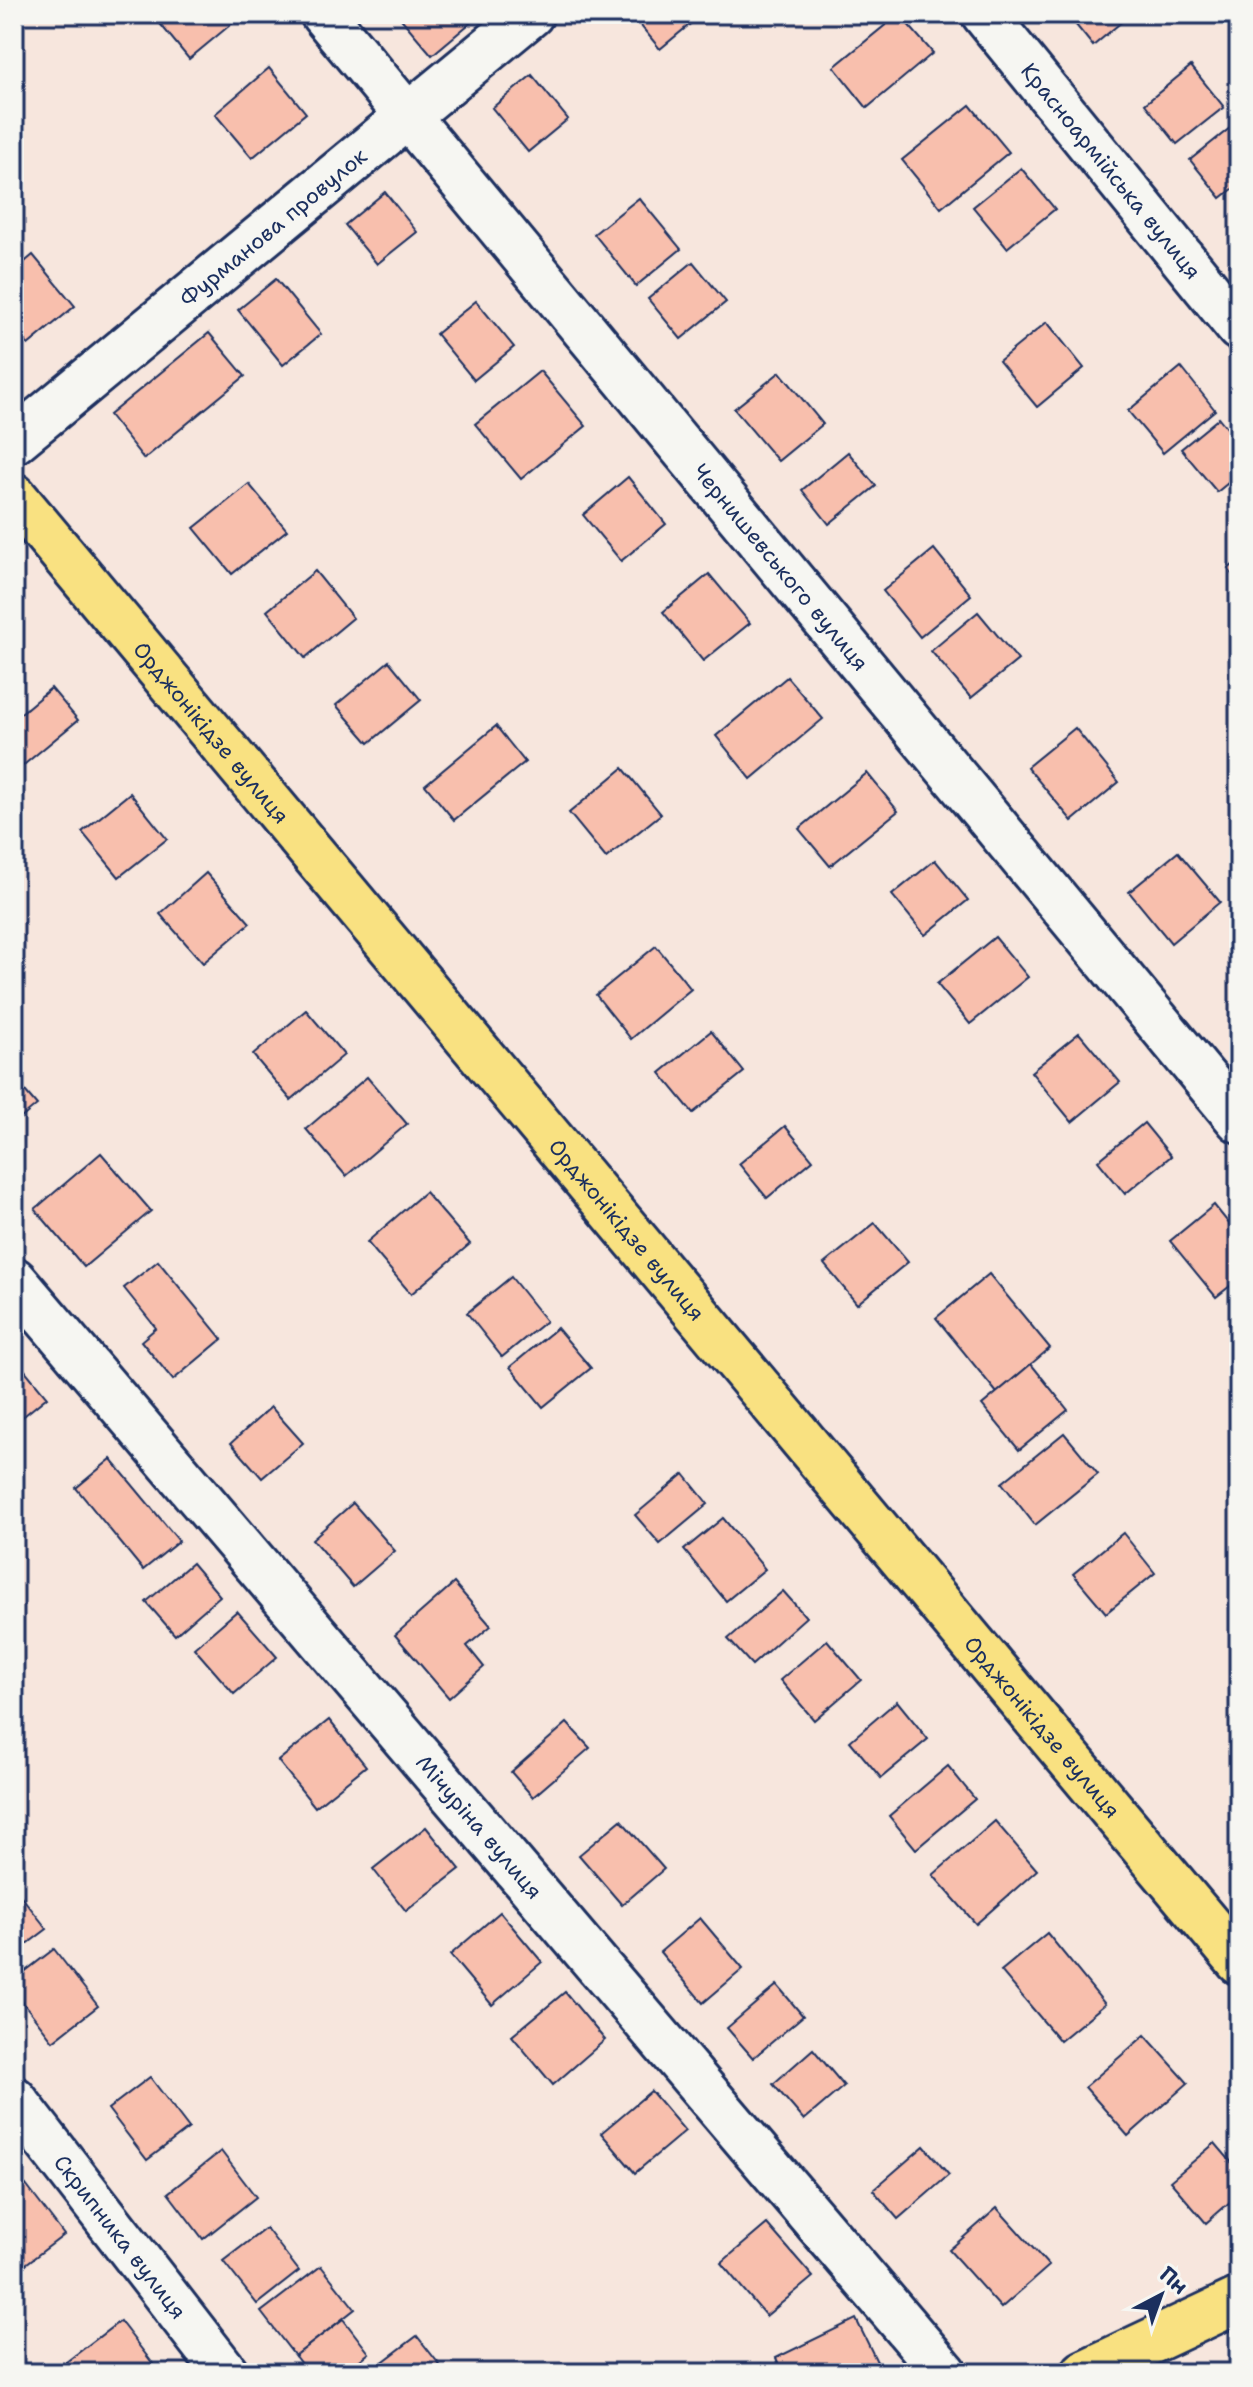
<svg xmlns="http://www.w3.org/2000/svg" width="1253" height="2387" viewBox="0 0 1253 2387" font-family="'Shantell Sans',sans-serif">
	<rect width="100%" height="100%" fill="#f7e6dd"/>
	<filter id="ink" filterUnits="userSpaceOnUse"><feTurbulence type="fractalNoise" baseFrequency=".0125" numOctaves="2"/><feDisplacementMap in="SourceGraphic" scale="16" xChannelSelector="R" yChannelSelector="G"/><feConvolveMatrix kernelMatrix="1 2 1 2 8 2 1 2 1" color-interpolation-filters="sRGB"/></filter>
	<g filter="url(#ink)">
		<!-- building -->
		<g fill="#f8bfad" stroke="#1b2f5e" stroke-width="2">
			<polygon points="152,14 229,14 235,21 189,59"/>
			<polygon points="397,14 481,14 432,55"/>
			<polygon points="631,14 690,14 695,20 660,49"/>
			<polygon points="899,14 933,53 867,108 834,67"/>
			<polygon points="1067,14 1131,14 1093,46"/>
			<polygon points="1191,66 1224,107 1177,144 1145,104"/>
			<polygon points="269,68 306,113 252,158 215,114"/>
			<polygon points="532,75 568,119 528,152 492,108"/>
			<polygon points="970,105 1009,152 941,208 902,160"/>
			<polygon points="1235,124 1239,129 1239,184 1221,198 1190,160"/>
			<polygon points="1021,168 1055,209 1007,248 973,207"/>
			<polygon points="385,192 417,232 377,264 345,225"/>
			<polygon points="639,198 681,249 636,286 594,234"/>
			<polygon points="33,255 75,306 28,345 14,328 14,271"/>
			<polygon points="693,262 726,302 681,339 648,299"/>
			<polygon points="276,279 321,334 283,365 238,310"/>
			<polygon points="476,301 514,347 474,380 436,334"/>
			<polygon points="1047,322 1084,368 1037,407 999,361"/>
			<polygon points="209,333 245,376 144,459 109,415"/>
			<polygon points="1181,367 1215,410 1163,453 1128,411"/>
			<polygon points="540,371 586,426 521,479 475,424"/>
			<polygon points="780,372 823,424 778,461 734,409"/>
			<polygon points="1219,418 1239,443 1239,474 1217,492 1181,449"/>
			<polygon points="848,452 876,486 829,524 802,490"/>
			<polygon points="628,477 666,524 621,561 583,515"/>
			<polygon points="249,484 287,530 232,574 194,528"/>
			<polygon points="934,549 971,595 920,637 883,591"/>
			<polygon points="1239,560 1239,583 1228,569"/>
			<polygon points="315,571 353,618 305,658 267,611"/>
			<polygon points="709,574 750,623 703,661 663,612"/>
			<polygon points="978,612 1018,660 971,698 931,651"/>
			<polygon points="389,661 421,700 369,743 336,705"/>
			<polygon points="787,677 823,719 751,779 716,736"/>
			<polygon points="51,688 78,720 14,773 14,719"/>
			<polygon points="496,726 525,762 454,820 425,785"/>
			<polygon points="1075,728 1119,782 1072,821 1027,767"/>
			<polygon points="623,768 661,814 606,858 569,813"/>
			<polygon points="867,773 898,811 830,866 799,829"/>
			<polygon points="130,793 167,839 119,877 82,832"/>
			<polygon points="1178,852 1220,902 1171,943 1129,892"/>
			<polygon points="935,860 968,900 925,935 892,895"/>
			<polygon points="206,873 250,923 203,963 160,914"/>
			<polygon points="995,937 1028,977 970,1024 937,984"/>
			<polygon points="656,946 691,989 631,1039 596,995"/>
			<polygon points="306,1010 344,1055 291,1100 253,1055"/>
			<polygon points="711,1031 744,1072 693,1113 660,1073"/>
			<polygon points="1079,1033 1120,1082 1072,1122 1031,1072"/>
			<polygon points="367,1077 407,1124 346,1176 306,1129"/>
			<polygon points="14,1078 37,1105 14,1124"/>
			<polygon points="1144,1123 1171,1156 1125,1194 1098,1161"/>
			<polygon points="785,1126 813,1160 767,1198 739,1164"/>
			<polygon points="101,1153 151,1211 84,1267 35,1209"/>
			<polygon points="425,1192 470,1244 411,1294 367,1242"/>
			<polygon points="1214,1205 1239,1236 1239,1279 1216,1297 1170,1241"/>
			<polygon points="875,1223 908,1262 857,1304 824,1264"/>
			<polygon points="158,1261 222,1339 173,1380 141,1341 156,1328 124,1288"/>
			<polygon points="989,1274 1050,1348 997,1393 936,1318"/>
			<polygon points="511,1277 546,1321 502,1357 467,1313"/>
			<polygon points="557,1328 591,1368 543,1407 510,1367"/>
			<polygon points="14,1357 47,1397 14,1424"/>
			<polygon points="1031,1364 1068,1410 1019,1450 982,1405"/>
			<polygon points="271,1407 303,1443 262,1478 231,1443"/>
			<polygon points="1064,1433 1098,1474 1035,1525 1002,1483"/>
			<polygon points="111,1459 179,1541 143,1570 76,1488"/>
			<polygon points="684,1474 708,1504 660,1544 635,1515"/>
			<polygon points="353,1503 395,1551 353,1587 312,1539"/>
			<polygon points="723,1518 765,1569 726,1601 684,1550"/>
			<polygon points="1123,1533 1155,1573 1106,1613 1073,1574"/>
			<polygon points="192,1563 220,1596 175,1635 146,1602"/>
			<polygon points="454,1583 491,1626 467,1646 484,1667 449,1698 395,1635"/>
			<polygon points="783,1591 806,1617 752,1665 728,1639"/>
			<polygon points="237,1611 277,1657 234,1694 194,1648"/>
			<polygon points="827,1640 861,1680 814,1720 780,1680"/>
			<polygon points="897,1701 928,1739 881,1778 850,1741"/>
			<polygon points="329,1720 366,1766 315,1807 278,1761"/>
			<polygon points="567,1723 590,1748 533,1797 511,1772"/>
			<polygon points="948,1766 975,1799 916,1849 889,1816"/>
			<polygon points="621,1820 664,1869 622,1905 579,1855"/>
			<polygon points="995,1821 1037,1870 976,1924 933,1875"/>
			<polygon points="426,1827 460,1869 406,1911 373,1869"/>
			<polygon points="14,1887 47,1929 14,1954"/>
			<polygon points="500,1912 542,1962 492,2005 450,1955"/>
			<polygon points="700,1918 743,1969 703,2003 660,1952"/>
			<polygon points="1047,1933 1105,2004 1060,2041 1001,1971"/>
			<polygon points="54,1949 98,2006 53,2041 14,1991 14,1980"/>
			<polygon points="777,1985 803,2016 753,2058 727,2028"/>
			<polygon points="565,1992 605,2040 553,2085 512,2036"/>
			<polygon points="1145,2035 1188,2083 1128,2136 1085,2087"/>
			<polygon points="813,2049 844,2086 804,2120 773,2084"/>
			<polygon points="150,2077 189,2128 147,2160 108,2109"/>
			<polygon points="651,2091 685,2131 635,2173 601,2133"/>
			<polygon points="1215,2143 1239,2171 1239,2194 1206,2223 1170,2181"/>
			<polygon points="924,2146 949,2175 898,2219 873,2190"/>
			<polygon points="221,2151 256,2197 203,2239 168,2193"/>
			<polygon points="26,2185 64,2235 14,2273 14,2194"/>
			<polygon points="997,2208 1049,2266 1001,2308 949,2250"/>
			<polygon points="767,2224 813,2277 766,2316 721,2263"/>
			<polygon points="266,2228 299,2271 257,2304 223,2261"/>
			<polygon points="321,2266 355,2309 295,2356 261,2312"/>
			<polygon points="343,2319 369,2353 343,2373 308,2373 295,2356"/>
			<polygon points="856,2319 881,2370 876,2373 783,2373 776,2358"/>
			<polygon points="120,2321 160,2373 67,2373 61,2366"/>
			<polygon points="417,2336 446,2373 368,2373"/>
			<polygon points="761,2364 765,2373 742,2373"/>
		</g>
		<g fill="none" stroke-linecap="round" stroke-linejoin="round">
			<!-- minor casing -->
			<g stroke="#1b2f5e" stroke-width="50">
				<g id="minor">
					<path id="s1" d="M323,14L1239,1120"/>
					<path id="s2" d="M984,14L1239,328"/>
					<path id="s3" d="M14,441L531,14"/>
					<path id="s4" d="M14,1280L945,2373"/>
					<path id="s5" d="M14,2099L226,2373"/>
				</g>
			</g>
			<!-- major casing -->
			<g stroke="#1b2f5e" stroke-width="50">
				<g id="major">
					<path id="s6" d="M14,496L1239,1962"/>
					<polyline points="1084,2373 1239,2300"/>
				</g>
			</g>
			<!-- minor -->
			<use href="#minor" stroke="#f6f6f2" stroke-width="44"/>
			<!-- major -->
			<use href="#major" stroke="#f9e181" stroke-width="44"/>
		</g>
	</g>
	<g text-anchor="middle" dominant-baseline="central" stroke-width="6" stroke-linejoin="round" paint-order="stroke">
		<!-- street labels -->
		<g font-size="22" fill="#1b2f5e" stroke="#f6f6f2">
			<text stroke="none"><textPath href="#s2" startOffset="202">Красноармійська вулиця</textPath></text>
			<text stroke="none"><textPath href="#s3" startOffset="336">Фурманова провулок</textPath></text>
			<text stroke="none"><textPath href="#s1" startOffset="718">Чернишевського вулиця</textPath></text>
			<text stroke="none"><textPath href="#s6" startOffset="308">Орджонікідзе вулиця</textPath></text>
			<text stroke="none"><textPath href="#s6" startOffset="956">Орджонікідзе вулиця</textPath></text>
			<text stroke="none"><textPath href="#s6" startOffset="1604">Орджонікідзе вулиця</textPath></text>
			<text stroke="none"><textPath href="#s4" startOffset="718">Мічуріна вулиця</textPath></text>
			<text stroke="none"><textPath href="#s5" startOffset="174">Скрипника вулиця</textPath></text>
		</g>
	</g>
	<!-- margin -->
	<rect width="1253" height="2387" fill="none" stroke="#f6f6f2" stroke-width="48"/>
	<rect x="24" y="24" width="1205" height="2339" fill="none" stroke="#1b2f5e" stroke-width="3" filter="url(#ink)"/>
	<!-- north arrow -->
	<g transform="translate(1161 2295) rotate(41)" stroke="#f6f6f2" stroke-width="6" paint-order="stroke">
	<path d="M0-6L14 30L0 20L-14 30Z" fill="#1b2f5e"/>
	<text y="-12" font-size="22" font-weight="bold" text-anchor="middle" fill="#1b2f5e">Пн</text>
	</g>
</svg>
